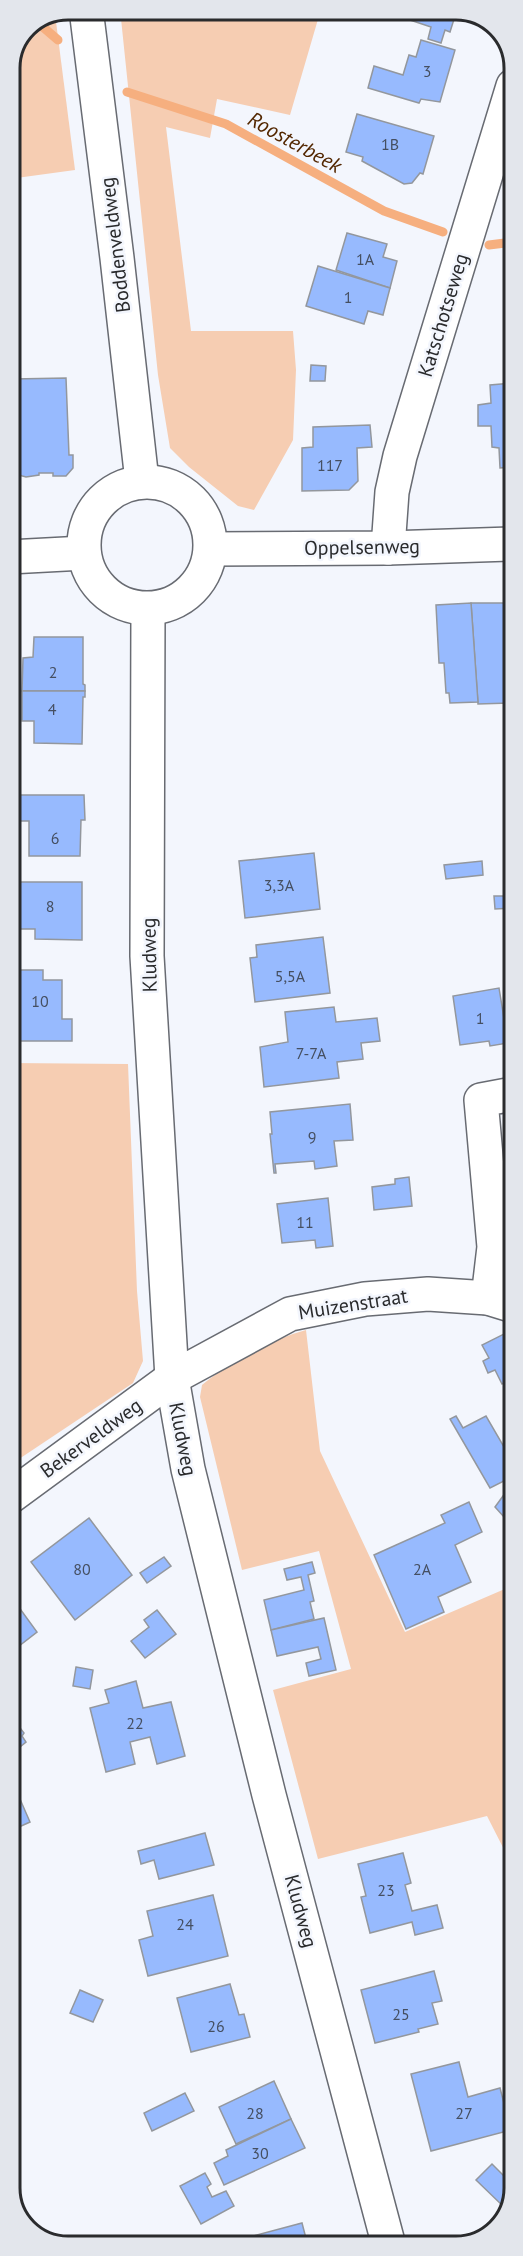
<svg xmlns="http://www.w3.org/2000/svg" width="523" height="2256" viewBox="0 0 523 2256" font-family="'PT Sans',sans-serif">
	<rect width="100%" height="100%" fill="#f3f6fd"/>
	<!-- green -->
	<g fill="#f6cdb2">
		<polygon points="120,9 321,9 290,115 217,99 210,138 166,127 191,331 293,331 296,370 293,440 254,510 238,506 189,467 170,448 158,375"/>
		<polygon points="55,14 75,170 9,179 9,68 26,26"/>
		<polygon points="10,1063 128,1064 137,1291 143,1361 133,1383 19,1459 10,1448"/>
		<path d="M306,1330L320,1451L405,1632L514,1585V1869L487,1816L318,1859L273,1690L351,1669L319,1551L242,1570L200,1397L202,1385C232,1361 269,1340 306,1330Z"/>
	</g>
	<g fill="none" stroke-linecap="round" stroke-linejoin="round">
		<!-- stream -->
		<g stroke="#f6af7f" stroke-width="9">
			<polyline points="37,22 58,40"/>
			<polyline points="127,92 226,124 384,211 443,232"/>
			<polyline points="489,245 513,242"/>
		</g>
	</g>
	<!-- building -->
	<g fill="#97bafe" stroke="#93979d" stroke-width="1.5">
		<polygon points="398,9 462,9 463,10 461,18 455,16 450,32 445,30 441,43 428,39 431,27 407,19 409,13"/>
		<polygon points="421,40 455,50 440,102 421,99 419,103 368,88 374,66 403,75 409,55 416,57"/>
		<polygon points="357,114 434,136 423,174 420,173 412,183 404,184 362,161 363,157 346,152"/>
		<polygon points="347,233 387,244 383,257 397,261 390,288 336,270"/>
		<polygon points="318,266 390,288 383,315 368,311 364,324 306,306"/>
		<polygon points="311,365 326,366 325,381 310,381"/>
		<polygon points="66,378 69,455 73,455 73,468 66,476 53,476 53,473 39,473 39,475 26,477 11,473 10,397 13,397 13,379"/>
		<polygon points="513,383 513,467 500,468 499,448 492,447 491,426 478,426 478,405 491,403 490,385"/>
		<polygon points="370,425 372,447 357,448 358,481 349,490 302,491 302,448 313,447 313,427"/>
		<polygon points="471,603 507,603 508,621 513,622 513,703 478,704"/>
		<polygon points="471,603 478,702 450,703 449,693 446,693 444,663 439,663 436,605"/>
		<polygon points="34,637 83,637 83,684 85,685 85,691 22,691 23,658 33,657"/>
		<polygon points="22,691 85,691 85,697 83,697 82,744 34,743 34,721 22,721"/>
		<polygon points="9,795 84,795 85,820 81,820 80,856 29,856 29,821 9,821"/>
		<polygon points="314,853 320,909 245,918 239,861"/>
		<polygon points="482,861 483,875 446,879 444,865"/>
		<polygon points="18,882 82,882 82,940 35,939 35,929 17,929"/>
		<polygon points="494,896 513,896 513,908 495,909"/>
		<polygon points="323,937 330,993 255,1002 250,958 257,957 256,945"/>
		<polygon points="9,970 43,970 43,980 62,980 62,1019 72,1019 72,1041 9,1041 9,1011 18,1011 18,990 9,990"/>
		<polygon points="499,988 508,1043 490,1046 489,1041 460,1045 453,996"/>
		<polygon points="334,1007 336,1022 377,1018 380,1041 361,1043 363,1059 337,1062 339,1078 264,1087 260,1047 288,1042 285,1012"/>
		<polygon points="350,1104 353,1140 334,1141 337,1166 315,1169 314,1161 275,1164 276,1173 274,1173 270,1134 272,1134 270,1112"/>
		<polygon points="409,1177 412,1206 374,1210 372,1187 395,1184 395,1179"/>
		<polygon points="328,1198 333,1246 316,1248 315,1240 282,1243 277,1204"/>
		<polygon points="514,1329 514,1381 512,1379 502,1384 495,1370 488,1373 483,1361 489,1358 482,1345"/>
		<polygon points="456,1416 463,1428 486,1416 514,1464 504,1481 490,1488 450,1419"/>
		<polygon points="511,1485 514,1486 514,1528 495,1507"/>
		<polygon points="469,1502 482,1532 455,1545 471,1582 438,1597 444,1612 406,1629 374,1555 445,1523 441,1515"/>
		<polygon points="89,1518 132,1575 75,1620 31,1562"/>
		<polygon points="164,1557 171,1566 147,1583 140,1573"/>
		<polygon points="312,1562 315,1573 308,1575 314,1601 310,1602 314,1619 271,1630 264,1600 304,1590 301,1577 287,1580 284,1569"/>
		<polygon points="10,1595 37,1632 10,1653"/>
		<polygon points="157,1610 176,1634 145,1658 131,1641 149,1627 144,1620"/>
		<polygon points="324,1618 336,1670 309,1676 306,1663 321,1659 318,1647 277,1656 271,1630"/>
		<polygon points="76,1667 93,1670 90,1689 73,1686"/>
		<polygon points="136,1681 143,1708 171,1702 185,1756 157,1764 150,1737 130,1742 135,1764 106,1772 90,1708 109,1703 105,1690"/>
		<polygon points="10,1715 24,1733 22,1736 26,1742 15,1751 10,1744"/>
		<polygon points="13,1783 30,1822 19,1827 10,1807 10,1784"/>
		<polygon points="205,1833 214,1865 159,1879 154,1860 141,1864 138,1851"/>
		<polygon points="403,1853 411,1883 405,1885 412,1911 437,1905 443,1928 415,1935 412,1922 370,1933 361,1897 366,1896 358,1864"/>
		<polygon points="213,1895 228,1956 148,1976 139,1940 153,1936 147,1911"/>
		<polygon points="434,1971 442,2001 432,2003 438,2024 418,2029 419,2032 375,2043 361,1990"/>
		<polygon points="230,1984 239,2015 244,2014 250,2037 191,2052 177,1998"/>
		<polygon points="80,1990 103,2000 93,2022 70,2013"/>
		<polygon points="459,2062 468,2097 500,2088 511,2130 431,2151 411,2074"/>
		<polygon points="274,2081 291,2119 236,2144 219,2107"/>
		<polygon points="185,2093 194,2111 152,2131 144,2113"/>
		<polygon points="291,2119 305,2148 224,2185 214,2163 228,2156 226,2150"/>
		<polygon points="492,2164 514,2186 506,2209 476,2180"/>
		<polygon points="205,2173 211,2184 207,2187 212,2197 226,2191 234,2206 201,2224 180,2186"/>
		<polygon points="302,2223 308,2246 215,2246"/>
	</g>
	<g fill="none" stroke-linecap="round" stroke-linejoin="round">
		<!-- street casing -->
		<g stroke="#686b72" stroke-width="36">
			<g id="street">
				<polyline points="388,548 392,492 400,456 513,86"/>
				<polyline points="148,609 147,956 172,1378 188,1469 269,1795 389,2246"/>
				<polyline points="488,1298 494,1247 481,1100 513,1094"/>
				<polyline points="10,1497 172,1378 290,1314 365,1299 428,1294 488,1298 514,1306"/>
			</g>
		</g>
		<!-- secondary casing -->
		<g stroke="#686b72" stroke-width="36">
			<g id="secondary">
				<polyline points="86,9 117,258 142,481"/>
				<circle cx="147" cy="545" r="63"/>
				<polyline points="211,549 388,548 513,544"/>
				<polyline points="9,557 84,553"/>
			</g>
		</g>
		<!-- street -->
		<use href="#street" stroke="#fff" stroke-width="33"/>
		<!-- secondary -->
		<use href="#secondary" stroke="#fff" stroke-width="33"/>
	</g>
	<g text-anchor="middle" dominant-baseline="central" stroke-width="5" stroke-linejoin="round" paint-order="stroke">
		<!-- number labels -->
		<g font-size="16" fill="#454f61">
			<text x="427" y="71">3</text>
			<text x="390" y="144">1B</text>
			<text x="365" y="259">1A</text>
			<text x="348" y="297">1</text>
			<text x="330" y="465">117</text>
			<text x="53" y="672">2</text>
			<text x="52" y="709">4</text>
			<text x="55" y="838">6</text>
			<text x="279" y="885">3,3A</text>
			<text x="50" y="906">8</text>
			<text x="290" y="976">5,5A</text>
			<text x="40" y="1001">10</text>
			<text x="480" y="1018">1</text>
			<text x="311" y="1053">7-7A</text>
			<text x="312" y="1137">9</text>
			<text x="305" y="1222">11</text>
			<text x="82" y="1569">80</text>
			<text x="422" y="1569">2A</text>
			<text x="135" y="1723">22</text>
			<text x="386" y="1890">23</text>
			<text x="185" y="1924">24</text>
			<text x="401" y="2014">25</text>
			<text x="216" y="2026">26</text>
			<text x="255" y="2113">28</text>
			<text x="464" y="2113">27</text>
			<text x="260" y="2153">30</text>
		</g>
		<!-- street labels -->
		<g font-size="20" fill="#2a2b2d" stroke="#f3f6fd">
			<text transform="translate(115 245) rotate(-97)">Boddenveldweg</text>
			<text transform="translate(443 315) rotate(-73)">Katschotseweg</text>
			<text transform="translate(362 547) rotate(-1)">Oppelsenweg</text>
			<text transform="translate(149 955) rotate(-91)">Kludweg</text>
			<text transform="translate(353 1304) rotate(-9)">Muizenstraat</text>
			<text transform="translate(91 1438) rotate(-36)">Bekerveldweg</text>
			<text transform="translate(183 1439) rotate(79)">Kludweg</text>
			<text transform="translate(301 1911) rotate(75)">Kludweg</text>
		</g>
		<!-- water labels -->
		<g font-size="21" font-style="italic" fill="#532700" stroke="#f3f6fd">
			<text transform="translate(295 142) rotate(29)">Roosterbeek</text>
		</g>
	</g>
	<!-- crop -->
	<path d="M0 0H523V2256H0ZM68 20H456A48 48 0 0 1 504 68V2188A48 48 0 0 1 456 2236H68A48 48 0 0 1 20 2188V68A48 48 0 0 1 68 20Z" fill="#e3e6ec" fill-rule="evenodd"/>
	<path fill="none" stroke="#2a2b2d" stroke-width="3" d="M68 20H456A48 48 0 0 1 504 68V2188A48 48 0 0 1 456 2236H68A48 48 0 0 1 20 2188V68A48 48 0 0 1 68 20Z"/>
</svg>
